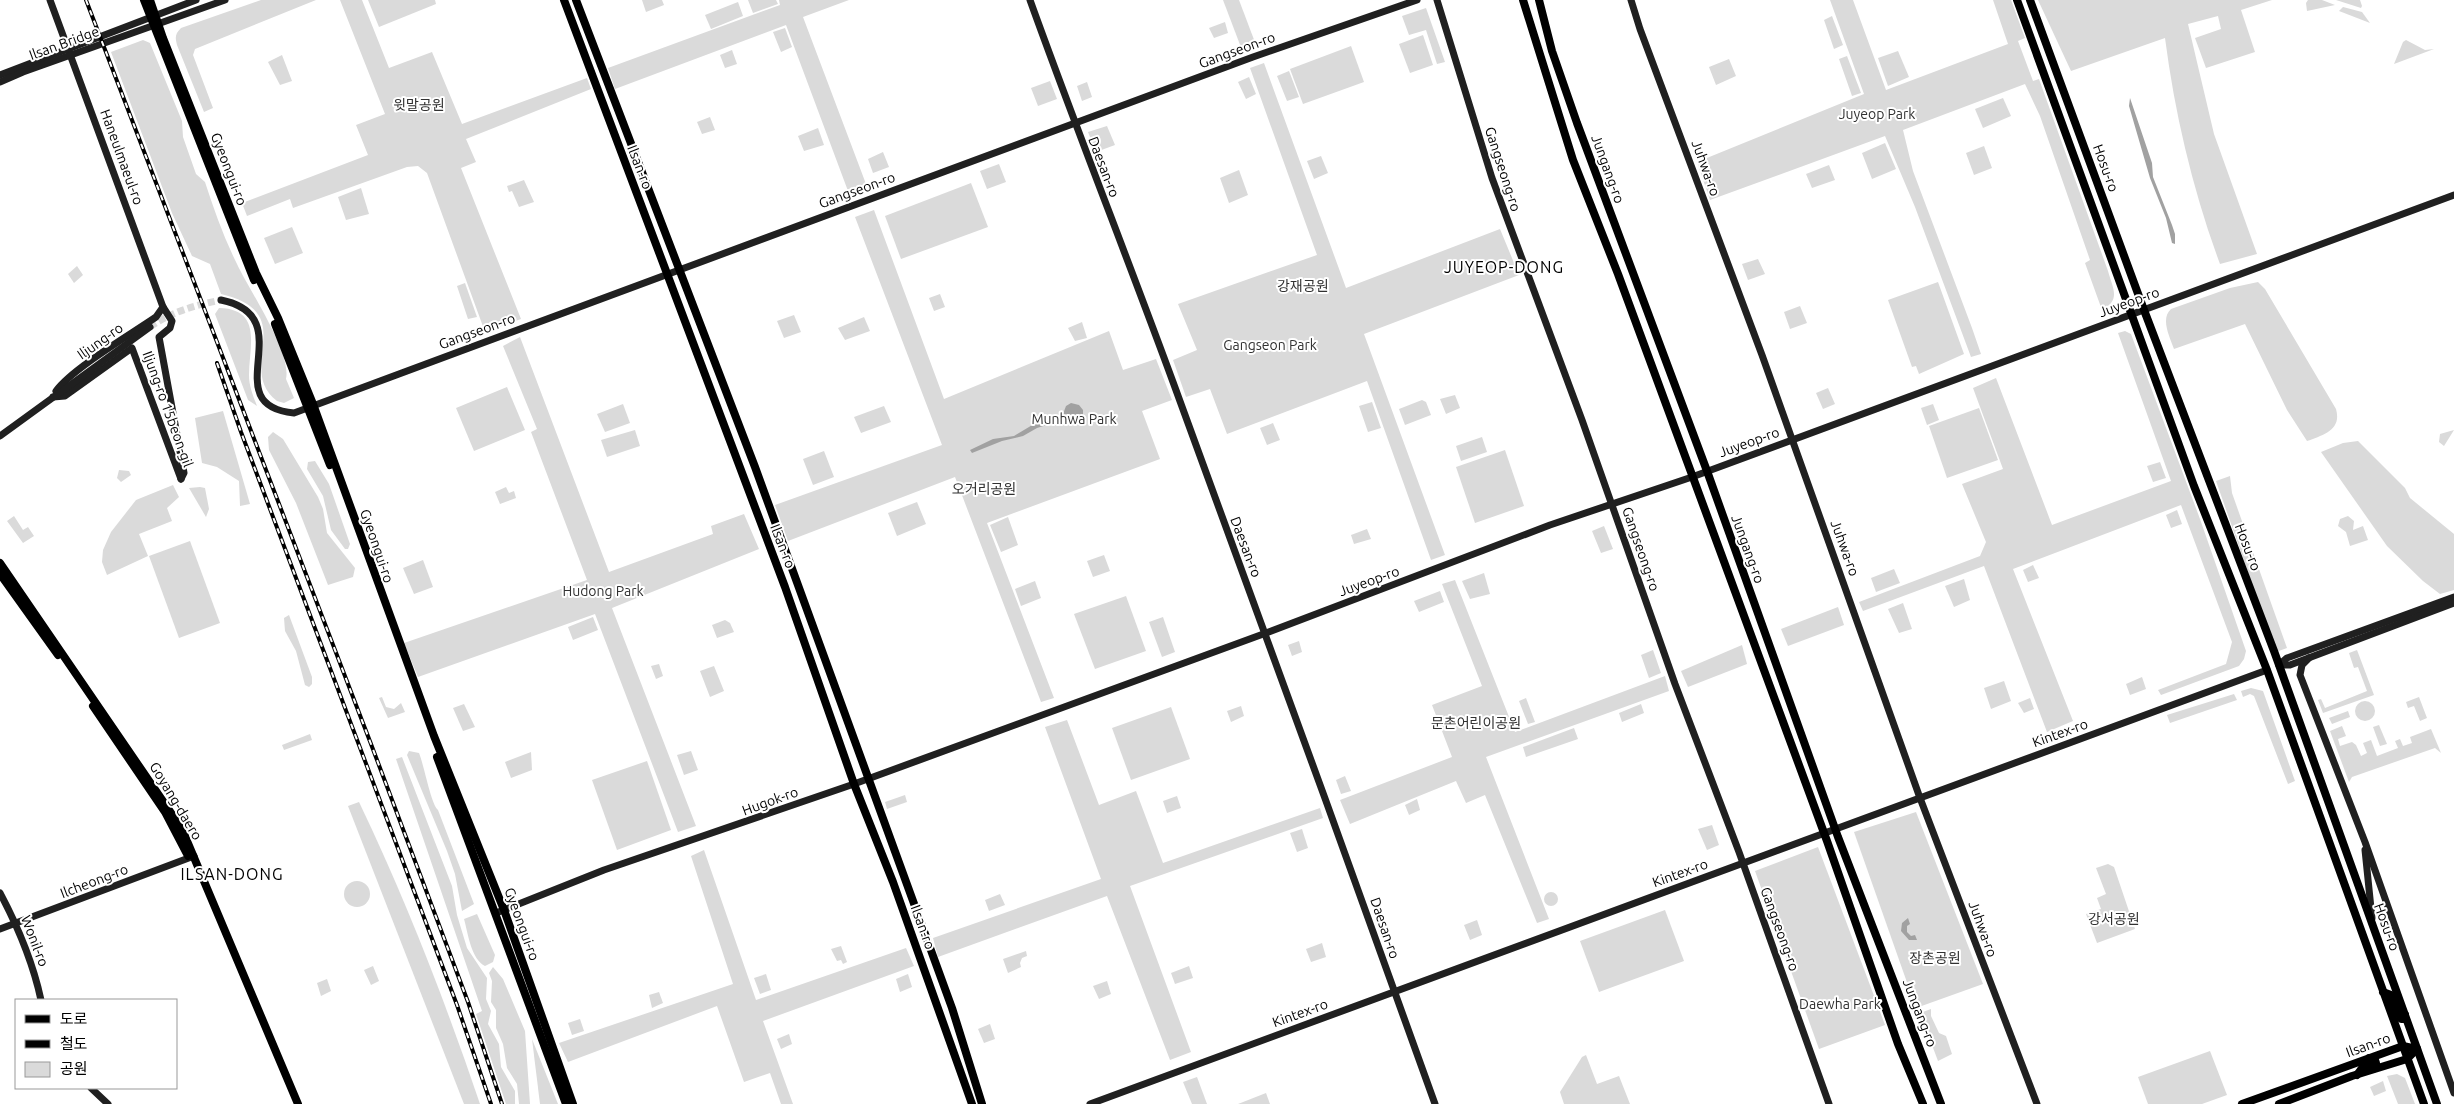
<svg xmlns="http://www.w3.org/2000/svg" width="2454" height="1104" viewBox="0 0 2454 1104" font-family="Ubuntu,'Noto Sans KR',sans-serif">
	<rect width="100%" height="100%" fill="#fff"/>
	<!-- green -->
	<g fill="#dadada">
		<path d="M261,0H316L195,49L193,55L213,108L204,112L177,45C175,37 175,34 181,28Z"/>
		<polygon points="340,0 362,0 389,68 432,52 462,124 587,78 591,89 466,139 476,162 461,168 521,319 485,332 427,173 418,166 407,167 293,208 290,199 247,216 242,203 368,155 356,125 385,114"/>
		<polygon points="368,0 435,0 436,4 379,27"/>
		<polygon points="642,0 662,0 664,5 646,12"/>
		<polygon points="748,0 776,0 778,4 753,13"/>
		<polygon points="779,0 849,0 803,17 866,184 848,191 786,25 615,89 608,68 780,5"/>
		<polygon points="1223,0 1239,0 1256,45 1242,50"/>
		<path d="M1830,0H1853L1886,90L2008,44L1993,0H2011L2025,38L2018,41L2033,81L2039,79L2108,271C2113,289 2121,300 2102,310L2085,263L2090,260L2040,116L2025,84L1903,130L1913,171L1972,328L1981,354L1971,357L1915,207L1885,136L1710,200L1697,162L1864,94Z"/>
		<path d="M2038,0H2272L2241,10L2255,52L2206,68L2195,38L2221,29L2218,16L2188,24L2214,134L2257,254L2220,264C2193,191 2175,115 2165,38L2071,71Z"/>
		<polygon points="2308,0 2322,0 2335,5 2307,11 2306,3"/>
		<polygon points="2336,0 2360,0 2362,6 2361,8"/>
		<polygon points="738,2 743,16 711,29 705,15"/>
		<polygon points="2343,7 2362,12 2370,23 2339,11"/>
		<polygon points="1426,8 1445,62 1437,64 1426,30 1409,35 1402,16"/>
		<polygon points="1832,16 1843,45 1834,49 1824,20"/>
		<polygon points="1225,22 1228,33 1214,38 1209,28"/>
		<polygon points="785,28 792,47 781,52 773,32"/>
		<polygon points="1423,35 1433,65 1410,73 1399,44"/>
		<path d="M143,40L150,43L182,121L183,137L196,174L205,182C214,210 224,238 237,264C249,290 292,353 286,379L294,398L284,403L277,401C234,368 302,313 221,294L210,264L192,256L172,213L111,52Z"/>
		<polygon points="2406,40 2425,50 2434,49 2394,64 2403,42"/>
		<polygon points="1351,46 1364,82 1303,104 1290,69"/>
		<polygon points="732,50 737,64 725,68 720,55"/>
		<polygon points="1898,51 1909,77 1888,86 1878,58"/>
		<polygon points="282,55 292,81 280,85 268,62"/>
		<polygon points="1847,56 1861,93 1852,96 1839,59"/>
		<polygon points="1729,59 1736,76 1716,85 1709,67"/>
		<polygon points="1264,63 1346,288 1500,229 1519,275 1364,334 1445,555 1431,560 1367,381 1227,434 1210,389 1186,397 1173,360 1197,350 1178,304 1317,255 1250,68"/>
		<polygon points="1289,71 1299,97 1287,101 1277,76"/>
		<polygon points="1249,77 1256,94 1246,99 1238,82"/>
		<polygon points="1050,81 1057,99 1038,106 1031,88"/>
		<polygon points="1087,82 1092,97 1082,101 1077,86"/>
		<polygon points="2003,98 2011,116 1983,128 1975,109"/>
		<polygon points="710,117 715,130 702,134 697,122"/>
		<polygon points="1107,126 1115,145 1096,152 1088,132"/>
		<polygon points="818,128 824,145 804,151 798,136"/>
		<polygon points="1885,143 1896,169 1872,179 1862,153"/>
		<polygon points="1984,146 1992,168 1974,175 1966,153"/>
		<polygon points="883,152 889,167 873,173 868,159"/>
		<polygon points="1321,156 1328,173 1314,179 1307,161"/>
		<polygon points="999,164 1006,182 987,189 980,171"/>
		<polygon points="1829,165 1835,180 1812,188 1806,174"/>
		<polygon points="1239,170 1248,195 1229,203 1220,178"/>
		<polygon points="524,180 534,202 519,207 512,191 509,192 507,186"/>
		<polygon points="971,183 988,227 901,259 885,216"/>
		<polygon points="361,188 369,214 346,220 338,197"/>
		<polygon points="874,210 944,399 1109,331 1123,370 1156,359 1172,400 1142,411 1160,459 987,523 1054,698 1041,702 955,477 788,541 775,505 942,445 855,217"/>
		<polygon points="292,227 303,253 275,264 264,238"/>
		<polygon points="1758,259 1765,274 1748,280 1742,264"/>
		<polygon points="77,266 83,275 74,283 68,274"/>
		<polygon points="1938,282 1964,354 1919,374 1916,366 1912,367 1888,300"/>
		<path d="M2258,282L2265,289L2336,409C2342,430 2323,435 2307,441L2287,410L2245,324L2174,349C2170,337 2160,319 2171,309L2230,288Z"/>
		<polygon points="465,283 477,317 468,319 457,286"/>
		<polygon points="940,294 945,307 934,311 929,298"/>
		<polygon points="1800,306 1807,323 1790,329 1784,312"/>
		<path d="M219,308C263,309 249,347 249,375C249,386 253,396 257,406L248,400L215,314Z"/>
		<polygon points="794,315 801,332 784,338 777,321"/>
		<polygon points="864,317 870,331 845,340 838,328"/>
		<polygon points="1082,322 1087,338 1075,341 1068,328"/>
		<polygon points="2125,331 2131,334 2200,519 2246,651 2244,659 2239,666 2161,695 2158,690 2226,664 2232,642 2181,505 2013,569 2073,721 2047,732 1984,566 1863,611 1859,602 1980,556 1986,542 1962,484 2003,469 1973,388 1996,378 2052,525 2171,481 2118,333"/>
		<polygon points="520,337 609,572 713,534 711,526 744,514 759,549 612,608 696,826 678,832 595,614 418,677 404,643 587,580 531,432 537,429 503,346"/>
		<polygon points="507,387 525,430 474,451 456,408"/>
		<polygon points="1828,388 1835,404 1823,409 1816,393"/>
		<polygon points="1455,395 1460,408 1446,414 1440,399"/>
		<polygon points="1422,400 1426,402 1431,415 1405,425 1399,409"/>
		<polygon points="1372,402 1381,428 1368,432 1359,406"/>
		<polygon points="623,404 630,423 605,432 597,414"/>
		<polygon points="1933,404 1939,420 1927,425 1921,408"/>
		<polygon points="884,406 891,422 861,433 854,417"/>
		<polygon points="1979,408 1998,460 1947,478 1929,426"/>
		<polygon points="223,411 250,504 240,506 239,481 217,467 202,463 195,418"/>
		<polygon points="1273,423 1280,440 1267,445 1260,428"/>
		<polygon points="635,430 640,446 607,457 601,440"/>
		<polygon points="2454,430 2444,446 2439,442 2440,434"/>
		<polygon points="273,432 283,439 318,497 323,509 327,533 355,568 353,577 328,585 296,503 269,450 268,437"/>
		<polygon points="1482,437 1487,452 1461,461 1456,446"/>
		<polygon points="2358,441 2405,488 2410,498 2454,534 2454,590 2440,594 2423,581 2387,546 2321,452 2343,443"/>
		<polygon points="1505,450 1524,506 1475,523 1456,467"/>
		<polygon points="824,451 834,477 813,485 803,459"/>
		<polygon points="315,461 329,484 350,544 348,549 345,549 331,530 323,496 307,469 308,462"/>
		<polygon points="2160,462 2166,478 2153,482 2147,466"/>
		<polygon points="119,470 129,471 131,475 121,482 117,478"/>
		<polygon points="2230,476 2232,493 2287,648 2276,652 2216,481"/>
		<polygon points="173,485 179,497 167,508 172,521 139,534 148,556 107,575 102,562 103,550 111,532 136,500"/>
		<polygon points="200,487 205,488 209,509 206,517 189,488"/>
		<polygon points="506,487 509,493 514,491 516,498 500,504 495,492"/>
		<polygon points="917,502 926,524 897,536 888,513"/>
		<polygon points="2177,510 2182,524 2171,528 2166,515"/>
		<polygon points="14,516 23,530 28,527 34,536 23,543 7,521"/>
		<polygon points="2348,516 2354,521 2353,530 2363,526 2368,540 2350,546 2346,532 2338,526 2340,519"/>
		<polygon points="1008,517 1018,545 1001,552 990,525"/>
		<polygon points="1604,526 1613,549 1601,553 1592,531"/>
		<polygon points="1367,529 1371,539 1354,544 1351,535"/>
		<polygon points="190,541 220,623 179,638 149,556"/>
		<polygon points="1104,555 1110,571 1093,577 1087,561"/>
		<polygon points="423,560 433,587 414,594 403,568"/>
		<polygon points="2033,565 2039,578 2028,582 2023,570"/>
		<polygon points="1894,569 1900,583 1876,592 1871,578"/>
		<polygon points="1484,573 1490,594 1470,599 1462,581"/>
		<polygon points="1964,579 1970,600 1954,607 1945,586"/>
		<polygon points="1455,580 1515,732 1665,676 1669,691 1486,757 1549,919 1537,923 1485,795 1466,803 1456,781 1350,824 1340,800 1452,757 1432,705 1482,686 1442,584"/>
		<polygon points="1035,581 1041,598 1021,606 1015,589"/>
		<polygon points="1440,591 1444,602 1419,612 1414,601"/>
		<polygon points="1126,596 1146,651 1095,669 1074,614"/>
		<polygon points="1903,603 1912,629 1899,633 1888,609"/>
		<polygon points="1838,607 1844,625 1788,646 1781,629"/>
		<polygon points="289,615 312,677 312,684 309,687 305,685 296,651 285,631 284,618"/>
		<polygon points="593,617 598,630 573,640 568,627"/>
		<polygon points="1163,617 1175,652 1162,657 1149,622"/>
		<polygon points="725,620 730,623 734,632 717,638 712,625"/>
		<polygon points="1299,641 1302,652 1292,656 1288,645"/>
		<polygon points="1742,645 1747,664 1688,687 1681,671"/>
		<polygon points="1653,650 1661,673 1649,678 1641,655"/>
		<polygon points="2357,650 2374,695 2323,713 2318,700 2321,699 2325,708 2367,691 2358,667 2354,668 2349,653"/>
		<polygon points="659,664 663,676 656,679 651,666"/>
		<polygon points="714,666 724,691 710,697 700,671"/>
		<polygon points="2142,677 2146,689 2130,695 2126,684"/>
		<polygon points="2004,681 2011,701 1991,709 1984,688"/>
		<polygon points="2251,688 2263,691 2295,781 2288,784 2254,696 2250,694 2243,697 2241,691"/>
		<polygon points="2234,694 2237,700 2170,723 2167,715"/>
		<polygon points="382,697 386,707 394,709 401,703 405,712 388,718 379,698"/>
		<polygon points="2419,697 2427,718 2420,721 2414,706 2408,708 2406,702"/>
		<polygon points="1526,698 1535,722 1528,724 1519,701"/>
		<polygon points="2030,698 2034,709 2024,713 2018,703"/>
		<circle cx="2365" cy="711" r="10"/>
		<polygon points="464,704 475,727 463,731 453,708"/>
		<polygon points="1641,704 1644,713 1622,722 1619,713"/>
		<polygon points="1241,706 1244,716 1231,722 1227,711"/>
		<polygon points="1171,707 1190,759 1131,780 1112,728"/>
		<polygon points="2348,711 2350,717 2332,724 2329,718"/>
		<polygon points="1067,720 1099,805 1136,791 1163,863 1320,808 1323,818 1130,886 1191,1052 1170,1060 1107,896 938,957 933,938 1101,879 1045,727"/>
		<polygon points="2379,725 2387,744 2380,746 2373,727"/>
		<polygon points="2342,726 2346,736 2338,739 2340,746 2352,742 2356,745 2361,756 2367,753 2363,743 2371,740 2377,756 2398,748 2395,741 2400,739 2403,746 2412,743 2410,737 2431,729 2441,753 2435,748 2352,777 2349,782 2330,731"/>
		<polygon points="1574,728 1578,739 1526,757 1523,747"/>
		<polygon points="310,734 312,740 284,750 282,745"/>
		<path d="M409,751L419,753C424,765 431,804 438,810L474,904L462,911L455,874L447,851L407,755Z"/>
		<polygon points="691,751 698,770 684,775 677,755"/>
		<polygon points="531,752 532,770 511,778 505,762"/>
		<polygon points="402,757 452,886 457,915 467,948 487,978 486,999 491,1011 488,1024 499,1044 501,1067 515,1091 515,1104 506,1104 476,1014 482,1011 396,759"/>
		<polygon points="647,761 671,830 617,850 592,780"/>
		<polygon points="1345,776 1351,791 1341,794 1336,780"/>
		<polygon points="905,795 907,802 887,809 885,802"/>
		<polygon points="1177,796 1181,808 1167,813 1163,801"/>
		<polygon points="1417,799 1420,810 1409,815 1405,805"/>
		<path d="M359,802C406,900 445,1001 480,1104H464L348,806Z"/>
		<polygon points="1916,812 1983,984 1916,1008 1854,832"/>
		<polygon points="1712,825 1719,845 1707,850 1698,829"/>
		<polygon points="1302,829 1308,848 1297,852 1290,833"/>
		<polygon points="1818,847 1885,1025 1819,1049 1755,871"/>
		<polygon points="704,850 756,1000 906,948 914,966 763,1021 793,1104 781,1104 770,1073 744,1082 717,1006 568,1062 559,1043 733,984 691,856"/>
		<polygon points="2108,864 2114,867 2135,929 2097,943 2086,914 2101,909 2097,898 2106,894 2096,868"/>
		<circle cx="357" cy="894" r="13"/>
		<circle cx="1551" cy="899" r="7"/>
		<polygon points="1000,894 1005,905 989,911 985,900"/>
		<polygon points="1665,910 1684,961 1599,992 1580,941"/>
		<path d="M477,914L495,955L493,962L485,966C471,959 468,933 464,919Z"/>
		<polygon points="1477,920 1482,935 1470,940 1464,925"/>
		<polygon points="1322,943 1326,957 1311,962 1306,949"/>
		<polygon points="841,946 847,962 843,964 841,960 837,961 831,949"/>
		<polygon points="1026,951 1027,956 1022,958 1020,963 1021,967 1008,973 1003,959"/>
		<polygon points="373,966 379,981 371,985 364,970"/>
		<polygon points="1189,966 1193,978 1175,984 1171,973"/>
		<polygon points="493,967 503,979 525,1031 530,1104 519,1104 517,1084 507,1068 503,1044 496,1028 496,1010 491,1002 492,981 489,973"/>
		<polygon points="766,974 771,990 760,994 754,978"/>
		<polygon points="908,974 912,987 900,992 896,979"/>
		<polygon points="327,979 331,991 321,996 317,983"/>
		<polygon points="1107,981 1111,994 1099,999 1093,986"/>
		<polygon points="659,992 663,1003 652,1008 649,995"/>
		<polygon points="1931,1009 1931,1016 1939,1033 1946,1036 1952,1054 1938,1061 1920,1013"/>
		<polygon points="580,1019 584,1031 572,1035 568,1023"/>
		<polygon points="990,1024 995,1039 984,1043 978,1029"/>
		<polygon points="789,1034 792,1044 781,1049 777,1039"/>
		<polygon points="532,1039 558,1104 540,1104"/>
		<polygon points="2210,1051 2227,1095 2202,1104 2148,1104 2138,1077"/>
		<polygon points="1586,1055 1597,1084 1619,1076 1630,1104 1564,1104 1560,1092 1582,1057"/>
		<polygon points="2397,1074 2405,1078 2415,1104 2398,1104 2387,1076"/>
		<polygon points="1197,1077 1207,1104 1192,1104 1183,1082"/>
		<polygon points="2383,1081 2386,1091 2374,1096 2370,1087"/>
		<polygon points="1266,1093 1270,1104 1238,1104"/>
	</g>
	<!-- water -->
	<g fill="#a1a1a1">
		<polygon points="2130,98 2152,163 2153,177 2172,225 2175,234 2175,244 2172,243 2166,218 2150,178 2129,106"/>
		<polygon points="1071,403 1079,405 1083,410 1083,417 1075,423 1066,419 1037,428 1023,436 1002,441 972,453 970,450 993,439 1014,436 1034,424 1063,414 1066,406"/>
		<polygon points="1908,918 1910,924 1907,926 1907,932 1911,936 1915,935 1917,940 1909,940 1901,931 1902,923"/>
	</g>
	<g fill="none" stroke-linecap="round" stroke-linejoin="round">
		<!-- secondary-tunnel -->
		<path stroke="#d9d9d9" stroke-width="7" stroke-dasharray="7 3.5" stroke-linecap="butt" d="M150,327C171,312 196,305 221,300"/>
		<!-- secondary -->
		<g stroke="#202020" stroke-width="7">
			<polyline points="50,0 163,307 172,321 170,328 159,337 184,473 181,479"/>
			<path d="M1030,0C1076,128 1126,254 1173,382C1261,622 1349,863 1435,1104"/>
			<polyline points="1437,0 1492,178 1582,420 1675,684 1739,852 1829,1104"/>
			<polyline points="1631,0 1640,29 1762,355 1920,798 2037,1104"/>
			<polyline points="0,75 196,0"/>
			<polyline points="0,82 23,72 225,0"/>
			<path d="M221,300C304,317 213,405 294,413L1253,57L1417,0"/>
			<path d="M56,391C73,368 130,335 156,317L163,307"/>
			<polyline points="53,397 65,396 132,348 181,479"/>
			<polyline points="0,436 150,327"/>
			<polyline points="2309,658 2302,665 2300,675 2365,842 2454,1093"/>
			<polyline points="2279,665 2287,658 2454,597"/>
			<polyline points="2279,665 2290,665 2454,603"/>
			<polyline points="2365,850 2372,918"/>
			<path d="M0,893C18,927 33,963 41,1000"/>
			<polyline points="496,913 604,870 854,784 1266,633 1550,525 1692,477 2454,195"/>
			<polyline points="0,929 194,856"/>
			<polyline points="91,1088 108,1104"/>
			<polyline points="1090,1104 2267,670"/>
		</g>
		<!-- primary -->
		<g stroke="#000" stroke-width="8">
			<polyline points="144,0 254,280"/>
			<polyline points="150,0 163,38 256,273 278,318 313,404 434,736 504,910 573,1104"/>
			<polyline points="564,0 785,587 854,784 893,882 972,1104"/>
			<polyline points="576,0 755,467 952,1008 982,1104"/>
			<polyline points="1523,0 1573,160 1618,274 1827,841 1898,1044 1923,1104"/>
			<polyline points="1539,0 1552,51 1577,123 1707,471 1838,837 1941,1104"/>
			<polyline points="2017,0 2194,486 2267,670 2424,1104"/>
			<polyline points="2030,0 2144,310 2274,651 2437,1104"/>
			<polyline points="275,324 330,465"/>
			<polyline points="0,563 182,829 298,1104"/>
			<polyline points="0,574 58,655"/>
			<polyline points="93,706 165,812 188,856"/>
			<polyline points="437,757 566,1104"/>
			<polyline points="2383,992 2391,995 2401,1019 2404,1019 2405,1015"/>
			<polyline points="2357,1075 2362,1068 2376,1063 2375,1060 2369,1058"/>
			<polyline points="2242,1104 2403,1046 2417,1049"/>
			<polyline points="2279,1104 2352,1076 2407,1059 2417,1049"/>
		</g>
		<!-- rail casing -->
		<g stroke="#000" stroke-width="4">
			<g id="rail">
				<polyline points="86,0 371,744 468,1002 502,1104"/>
				<polyline points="217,363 241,432 457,1005 491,1104"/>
			</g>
		</g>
		<!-- rail -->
		<use href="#rail" stroke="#fff" stroke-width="2" stroke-dasharray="5.5" stroke-linecap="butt"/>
	</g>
	<g text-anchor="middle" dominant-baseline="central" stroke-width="4" stroke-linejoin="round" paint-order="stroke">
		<!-- street labels -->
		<g font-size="14" fill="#000" stroke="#fff">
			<text transform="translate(64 43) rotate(-20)">Ilsan Bridge</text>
			<text transform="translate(1237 50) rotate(-20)">Gangseon-ro</text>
			<text transform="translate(122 157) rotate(70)">Haneulmaeul-ro</text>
			<text transform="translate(640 167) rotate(69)">Ilsan-ro</text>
			<text transform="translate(1104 167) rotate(69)">Daesan-ro</text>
			<text transform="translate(1706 168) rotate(70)">Juhwa-ro</text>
			<text transform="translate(2106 168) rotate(70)">Hosu-ro</text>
			<text transform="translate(229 169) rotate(69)">Gyeongui-ro</text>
			<text transform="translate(1503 169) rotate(72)">Gangseong-ro</text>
			<text transform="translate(1608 169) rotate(70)">Jungang-ro</text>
			<text transform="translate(857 190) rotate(-20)">Gangseon-ro</text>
			<text transform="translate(2129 302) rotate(-20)">Juyeop-ro</text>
			<text transform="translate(477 331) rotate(-20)">Gangseon-ro</text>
			<text transform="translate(100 341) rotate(-35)">Iljung-ro</text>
			<text transform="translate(168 409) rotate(70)">Iljung-ro 15beon-gil</text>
			<text transform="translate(1749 442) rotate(-20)">Juyeop-ro</text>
			<text transform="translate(377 546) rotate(71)">Gyeongui-ro</text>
			<text transform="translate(783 546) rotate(69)">Ilsan-ro</text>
			<text transform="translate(1246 547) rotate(69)">Daesan-ro</text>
			<text transform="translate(2248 547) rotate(69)">Hosu-ro</text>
			<text transform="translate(1845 548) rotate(70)">Juhwa-ro</text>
			<text transform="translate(1641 549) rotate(71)">Gangseong-ro</text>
			<text transform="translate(1748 549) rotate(70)">Jungang-ro</text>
			<text transform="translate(1369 581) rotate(-20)">Juyeop-ro</text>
			<text transform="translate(2060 733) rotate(-20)">Kintex-ro</text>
			<text transform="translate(176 801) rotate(59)">Goyang-daero</text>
			<text transform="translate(770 801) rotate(-20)">Hugok-ro</text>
			<text transform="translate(1680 873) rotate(-20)">Kintex-ro</text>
			<text transform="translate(94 881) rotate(-21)">Ilcheong-ro</text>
			<text transform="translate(522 924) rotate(70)">Gyeongui-ro</text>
			<text transform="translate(923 927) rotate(70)">Ilsan-ro</text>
			<text transform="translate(2387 927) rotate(70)">Hosu-ro</text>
			<text transform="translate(1385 928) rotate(71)">Daesan-ro</text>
			<text transform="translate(1780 929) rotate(70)">Gangseong-ro</text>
			<text transform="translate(1983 929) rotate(70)">Juhwa-ro</text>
			<text transform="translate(35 941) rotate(69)">Wonil-ro</text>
			<text transform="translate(1300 1013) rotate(-20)">Kintex-ro</text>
			<text transform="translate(1920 1013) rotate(69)">Jungang-ro</text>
			<text transform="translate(2368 1045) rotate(-20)">Ilsan-ro</text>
		</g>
		<!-- park labels -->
		<g font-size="14" fill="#313131" stroke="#fff">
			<text x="419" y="105">윗말공원</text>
			<text x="1877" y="114">Juyeop Park</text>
			<text x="1303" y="286">강재공원</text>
			<text x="1270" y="345">Gangseon Park</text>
			<text x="1074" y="419">Munhwa Park</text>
			<text x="984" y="489">오거리공원</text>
			<text x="603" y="591">Hudong Park</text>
			<text x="1476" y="723">문촌어린이공원</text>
			<text x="2114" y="919">강서공원</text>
			<text x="1935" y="958">장촌공원</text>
			<text x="1840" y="1004">Daewha Park</text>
		</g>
		<!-- quarter labels -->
		<g font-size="16" letter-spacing="1" fill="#000" stroke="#fff">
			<text x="1504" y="267">JUYEOP-DONG</text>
			<text x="232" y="874">ILSAN-DONG</text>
		</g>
	</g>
	<!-- legend -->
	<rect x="15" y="999" width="162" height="90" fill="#ffffff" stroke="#999999"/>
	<rect x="25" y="1015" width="25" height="8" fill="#000000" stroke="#999999"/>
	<text x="60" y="1024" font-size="15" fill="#000000">도로</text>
	<rect x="25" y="1040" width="25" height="8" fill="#000000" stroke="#999999"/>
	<text x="60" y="1049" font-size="15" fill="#000000">철도</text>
	<rect x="25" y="1062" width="25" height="15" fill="#dadada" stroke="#999999"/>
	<text x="60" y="1074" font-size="15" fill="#000000">공원</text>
</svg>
